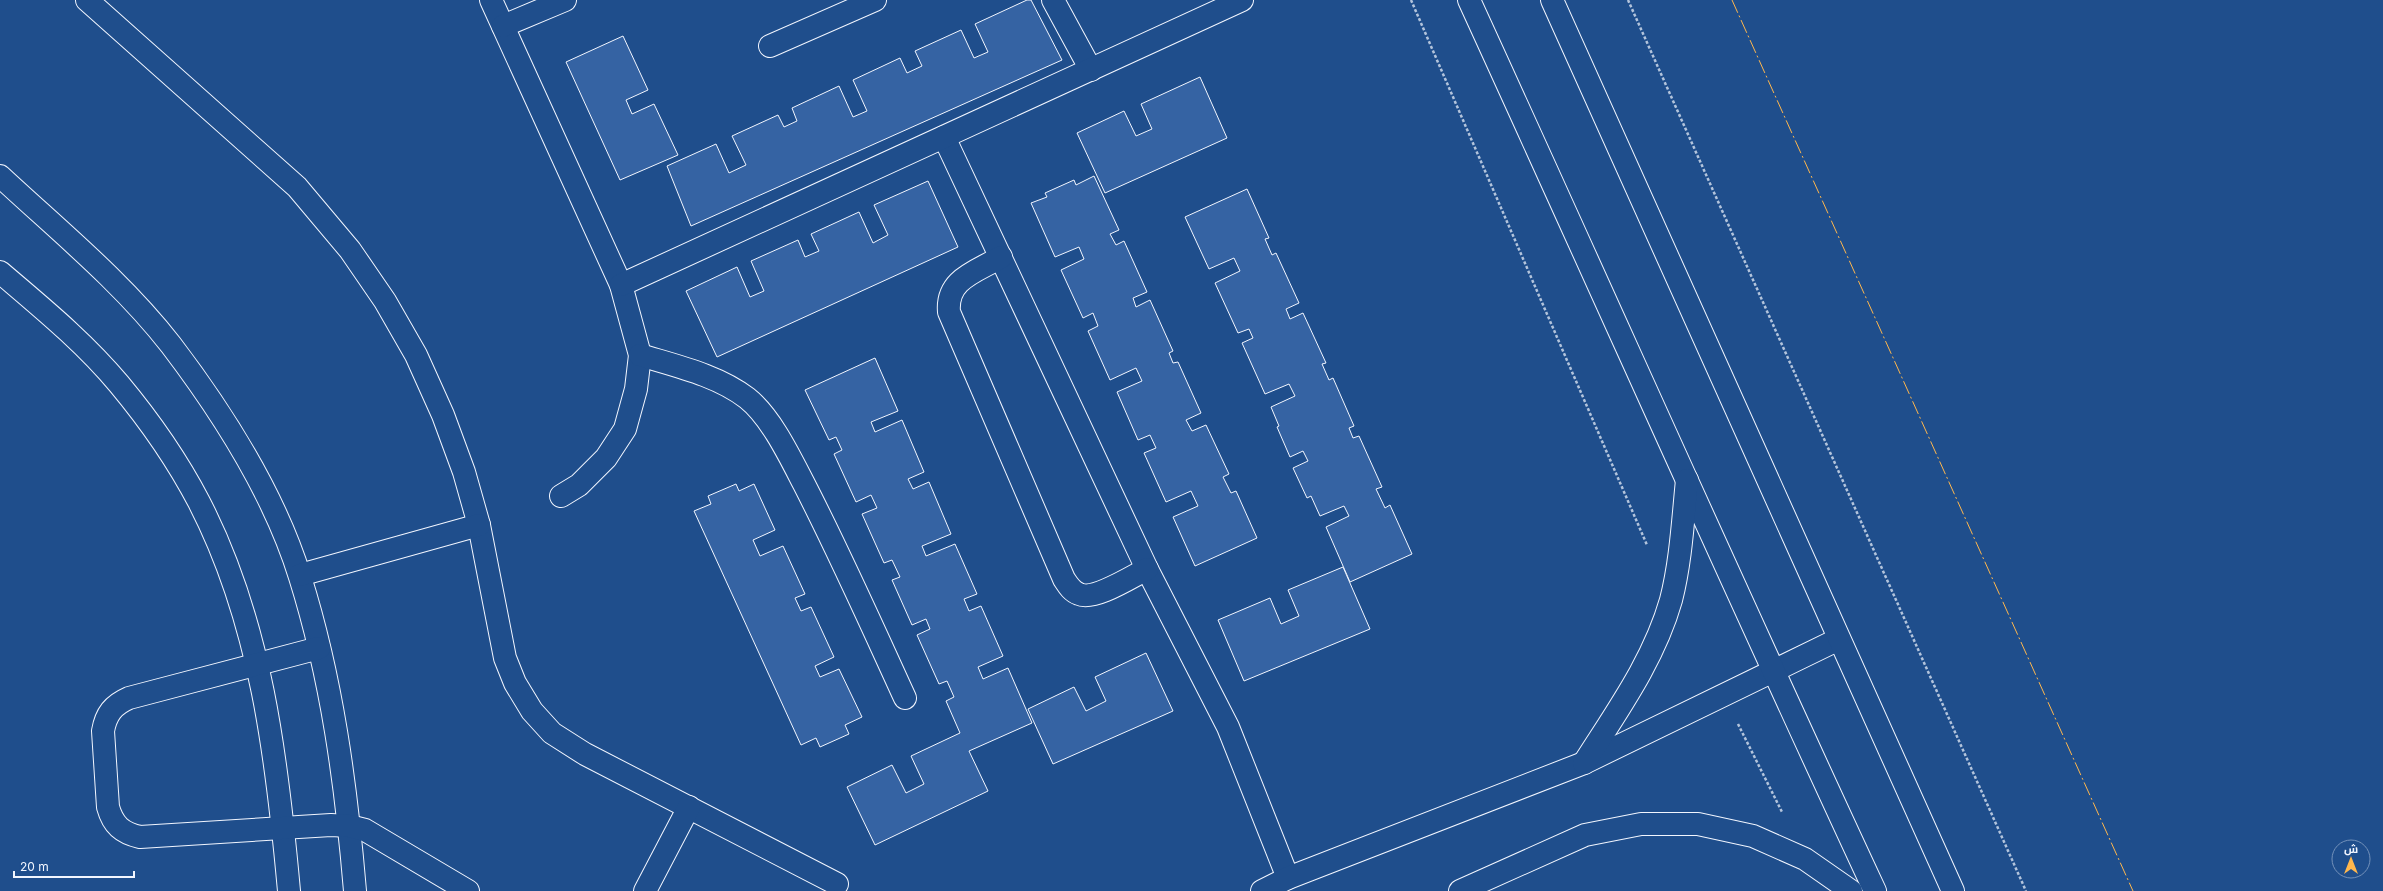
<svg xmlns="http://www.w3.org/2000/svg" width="2383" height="891" viewBox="0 0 2383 891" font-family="Inter,Cairo,sans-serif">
	<rect width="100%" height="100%" fill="#1f4e8c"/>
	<!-- building -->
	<g fill="#3563a3" stroke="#f2f6ff">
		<polygon points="1027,0 1031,0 1062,60 691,226 667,166 716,144 729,173 746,165 732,136 778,115 784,127 797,121 792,108 839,86 853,117 867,111 853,80 900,58 907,73 922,66 915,51 961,30 974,58 988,52 975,24"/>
		<polygon points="623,36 648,90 626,100 632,114 654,104 678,155 620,180 566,62"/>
		<polygon points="1200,77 1227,138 1105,193 1077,133 1124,111 1136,136 1152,129 1141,104"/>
		<polygon points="1094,176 1119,230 1110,234 1116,245 1124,241 1147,292 1133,298 1136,307 1150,300 1173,351 1169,353 1173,363 1178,362 1201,413 1186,420 1192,431 1206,425 1229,474 1223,477 1231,493 1236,491 1257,538 1195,566 1173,517 1198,506 1191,491 1166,502 1144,453 1156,448 1150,435 1138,440 1117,392 1142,381 1136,368 1110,380 1088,331 1098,326 1093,313 1083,318 1061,270 1084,259 1079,247 1055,257 1031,203 1047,197 1045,193 1074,180 1076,185"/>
		<polygon points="928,181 958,247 717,357 686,291 737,267 750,297 764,291 751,261 798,240 805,257 819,251 811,234 859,212 873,243 888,235 874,205"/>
		<polygon points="1247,189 1269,238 1265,239 1272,255 1276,253 1299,303 1286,309 1290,319 1303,313 1326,363 1322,364 1329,380 1333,378 1354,426 1349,428 1353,438 1359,436 1382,487 1376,489 1385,508 1390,505 1412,554 1350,582 1326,527 1349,516 1344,506 1320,516 1311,496 1307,498 1293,468 1308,461 1303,451 1290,457 1277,427 1279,426 1271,407 1295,396 1289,384 1265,394 1242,343 1253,338 1249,329 1238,333 1215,283 1240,271 1234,258 1209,269 1185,217"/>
		<polygon points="875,358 898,411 871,422 875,432 902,420 924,472 908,479 913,489 929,482 951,534 922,546 926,556 955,544 977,594 964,599 969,611 981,606 1003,656 978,667 983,679 1008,668 1032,723 969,751 988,791 875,845 847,787 892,765 906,793 924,784 911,756 960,733 946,701 954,697 947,681 939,684 917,635 930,629 926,619 912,625 892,580 900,577 892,560 884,563 862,514 877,508 871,495 856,502 834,454 842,450 836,437 829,440 805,390"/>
		<polygon points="736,484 739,491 754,484 775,530 753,540 760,556 783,546 805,594 795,598 801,611 811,607 834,657 815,666 820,677 839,669 862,717 845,725 849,734 820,747 816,738 801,745 694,511 711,504 708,496"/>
		<polygon points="1343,567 1370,629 1244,681 1218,620 1270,598 1281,624 1299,616 1288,590"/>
		<polygon points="1146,653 1173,711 1053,764 1028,709 1074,687 1086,711 1106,701 1095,677"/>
	</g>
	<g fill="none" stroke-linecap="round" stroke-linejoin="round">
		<!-- minor casing -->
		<g stroke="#f2f6ff" stroke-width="24">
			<g id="minor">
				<polyline points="87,0 297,187 350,250 385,301 416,355 443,415 464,472 479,525 505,658 515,683 532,711 552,733 585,754 837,884"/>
				<polyline points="491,0 621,285 640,355 636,389 625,429 606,458 579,485 561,496"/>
				<polyline points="1053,0 1091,70"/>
				<polyline points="503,26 565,0"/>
				<polyline points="770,46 875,0"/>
				<polyline points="944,137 1147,569 1228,727 1288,878"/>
				<path d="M0,176C58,230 122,282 171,345C222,412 275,496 300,577C332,679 346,784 355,891"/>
				<path d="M1001,257C976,272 946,279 949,312L1064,579C1068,585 1071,591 1079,594C1094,601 1131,577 1147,569"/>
				<path d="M0,272C41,307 84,342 119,384C149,420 177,460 199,502C261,622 277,758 289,891"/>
				<polyline points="621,285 1242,0"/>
				<path d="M640,355C676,366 717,375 747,398C771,417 790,457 804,484C840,554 872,626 905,698"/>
				<polyline points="300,575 479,525"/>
				<path d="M319,648L129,698C113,705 106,714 103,731L108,807C113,825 122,833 140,837L331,825L349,826L365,830L468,891"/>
				<polyline points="645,891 689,807"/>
				<polyline points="1262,891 1288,878 1584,763 1839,639"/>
				<polyline points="1460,891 1585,835 1641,824 1698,824 1753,836 1805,859 1851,891"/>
			</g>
		</g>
		<!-- major casing -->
		<g stroke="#f2f6ff" stroke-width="24">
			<g id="major">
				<path d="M1469,0C1605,297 1737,595 1875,891"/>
				<polyline points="1552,0 1953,891"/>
				<path d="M1584,763C1617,711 1654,660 1671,600C1681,561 1683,519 1687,480"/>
			</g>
		</g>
		<!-- path -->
		<g stroke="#b3c4dc" stroke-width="2.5" stroke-dasharray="3 2" stroke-linecap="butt">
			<polyline points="1411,0 1647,545"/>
			<polyline points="1628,0 2026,891"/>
			<polyline points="1738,724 1782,812"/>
		</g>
		<!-- minor -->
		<use href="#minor" stroke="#1f4e8c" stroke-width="22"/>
		<!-- major -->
		<use href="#major" stroke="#1f4e8c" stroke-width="22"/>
		<!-- power -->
		<polyline stroke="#ffb74d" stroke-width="1" stroke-dasharray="14 3 2 3" stroke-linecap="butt" points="1732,0 2133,891"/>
	</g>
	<!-- north arrow -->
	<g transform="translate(2351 859)"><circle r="19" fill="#1f4e8c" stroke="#7391ba"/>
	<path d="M0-3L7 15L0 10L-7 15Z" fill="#ffb74d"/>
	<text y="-6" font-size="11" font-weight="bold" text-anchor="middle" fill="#f2f6ff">ش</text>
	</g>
	<!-- scale -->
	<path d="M14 871v6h120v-6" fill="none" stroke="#f2f6ff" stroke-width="2"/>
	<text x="20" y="871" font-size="12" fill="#f2f6ff" stroke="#1f4e8c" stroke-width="3" paint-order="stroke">20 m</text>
</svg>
